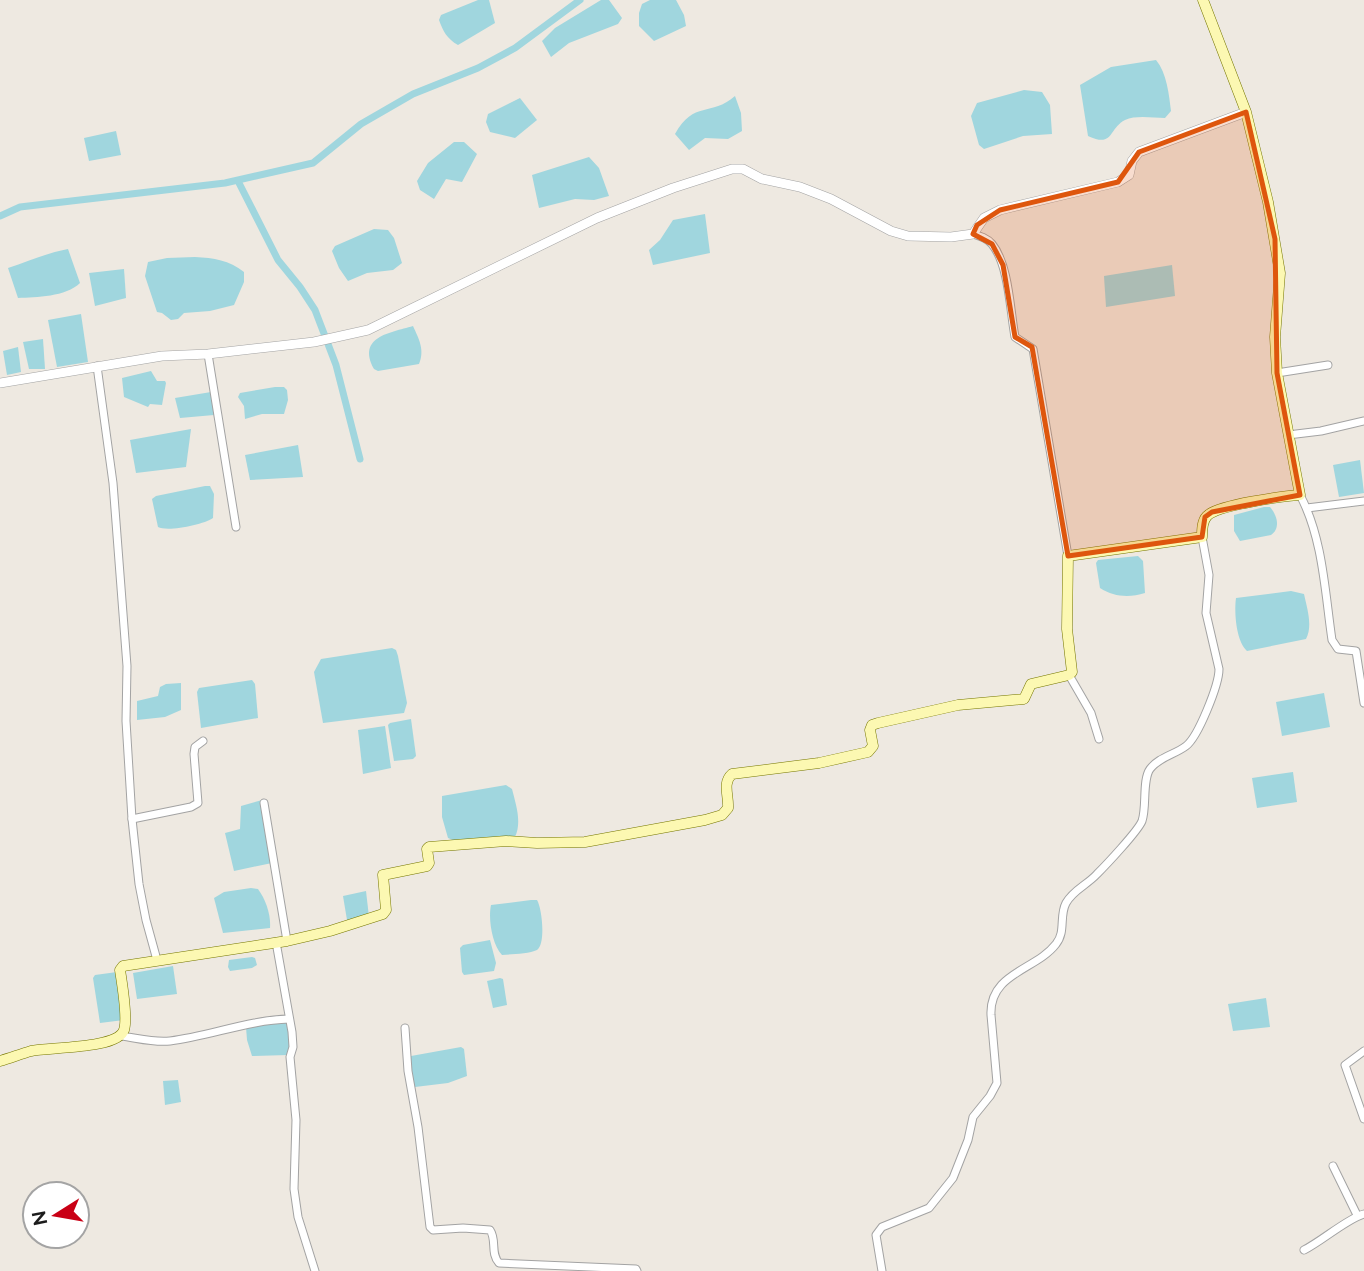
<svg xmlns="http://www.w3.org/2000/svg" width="1364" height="1271" viewBox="0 0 1364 1271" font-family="Raleway,sans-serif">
	<rect width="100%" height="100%" fill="#eee9e1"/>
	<!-- water -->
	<g fill="#a0d6de">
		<path d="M478,0H489L495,23L458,45C447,39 443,31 439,20L441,15Z"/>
		<polygon points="601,0 609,0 622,18 618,24 569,43 551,57 542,41 555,28"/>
		<polygon points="650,0 676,0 684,15 686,26 654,41 639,26 639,13 642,4"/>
		<path d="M1156,60C1167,73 1169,95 1171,111L1165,118C1153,118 1136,115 1125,120C1108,129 1114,148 1088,136L1080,85L1111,67Z"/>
		<polygon points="1024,90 1042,92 1050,105 1052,134 1023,136 984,149 979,145 971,116 977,103"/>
		<path d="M735,96L741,113L742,131L728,139L705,138L689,150L675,134C694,100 711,117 735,96Z"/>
		<polygon points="520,98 537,120 515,138 490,132 486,122 488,114"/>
		<polygon points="116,131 121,155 89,161 84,138"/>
		<polygon points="454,142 464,142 477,154 462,182 446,179 434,199 420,190 417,181 428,163"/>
		<polygon points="589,157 599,168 609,196 594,200 575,199 539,208 532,175"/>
		<polygon points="705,214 710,253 653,265 649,250 660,240 673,220"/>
		<polygon points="374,229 388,230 394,238 402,263 393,270 367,273 348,281 339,268 332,251 335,246"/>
		<path d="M68,249L80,283C66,297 36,297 18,298L8,268C29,261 47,253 68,249Z"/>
		<path d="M195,257C214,258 229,260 244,272V282L234,305L210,311L184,313L178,319L171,320L162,313L157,312L145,276L148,262L167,258Z"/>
		<polygon points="1172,265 1175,296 1106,307 1104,276"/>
		<polygon points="124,269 126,298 95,306 89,273"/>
		<polygon points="81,314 88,362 57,367 48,320"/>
		<path d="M413,326C419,339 425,350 419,364L378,371L374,369C357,337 389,333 413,326Z"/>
		<polygon points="43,339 45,369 29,369 23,342"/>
		<polygon points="18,347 21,372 7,375 3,351"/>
		<polygon points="151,371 157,381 165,381 166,383 162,405 150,404 148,407 124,397 122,378"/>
		<polygon points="275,387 284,387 287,390 288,400 284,414 262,414 245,419 244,406 238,397 240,393"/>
		<polygon points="211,392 214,415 180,418 175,398"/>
		<polygon points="191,429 186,467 136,473 130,440"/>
		<polygon points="298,445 303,477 250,480 245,455"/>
		<polygon points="1360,460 1364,493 1339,497 1333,465"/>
		<path d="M205,486H210L214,494L213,518C203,525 167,532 158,527L152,499L156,496Z"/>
		<path d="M1264,507H1270C1277,515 1281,528 1271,535L1240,541L1234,531V515Z"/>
		<path d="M1138,556L1143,561L1145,593C1129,598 1114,597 1100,588L1096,563L1098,560Z"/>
		<path d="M1291,591L1304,594C1307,608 1313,626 1306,639L1247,651C1236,641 1234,612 1236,598Z"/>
		<polygon points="392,648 396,650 398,656 407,703 404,713 323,723 314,672 321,659"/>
		<polygon points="252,680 255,684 258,718 201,728 197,692 199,688"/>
		<polygon points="181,683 181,710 165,717 137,720 137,701 158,696 160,687 166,684"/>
		<polygon points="1324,693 1330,727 1282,736 1276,702"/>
		<polygon points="411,719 416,756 413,759 394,761 388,725 390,723"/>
		<polygon points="385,726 391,768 363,774 358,730"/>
		<polygon points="1293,772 1297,802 1257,808 1252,778"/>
		<path d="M506,785L512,789C516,805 522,822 515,837L455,841L448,838L442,817V796Z"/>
		<polygon points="262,800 272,863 234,871 225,833 240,829 241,806"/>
		<path d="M251,888L258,889C266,900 271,915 270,928L223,933L214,898L224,892Z"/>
		<polygon points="366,891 369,917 347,920 343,896"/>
		<path d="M531,900H537C542,908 546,944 537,950C529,954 512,954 502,955C492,944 488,919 491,905Z"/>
		<polygon points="490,940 496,963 494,971 464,975 462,972 460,948 463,945"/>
		<polygon points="252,957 255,958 257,965 252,968 230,971 228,967 229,960"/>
		<polygon points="173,966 177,994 137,999 133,973"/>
		<polygon points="117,972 124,1020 100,1023 93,978 95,975"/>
		<polygon points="500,978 503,979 507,1005 493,1008 487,981"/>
		<polygon points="1266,998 1270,1027 1233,1031 1228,1004"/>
		<polygon points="288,1020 292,1033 288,1055 252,1056 247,1040 246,1027"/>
		<polygon points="461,1047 464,1049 467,1076 448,1083 415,1087 410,1069 411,1056"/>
		<polygon points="178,1080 181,1102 165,1105 163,1081"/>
	</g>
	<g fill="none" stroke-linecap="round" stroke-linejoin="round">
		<!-- canal -->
		<g stroke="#a0d6de" stroke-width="7">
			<polyline points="238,181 278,260 300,287 315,310 336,365 360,459"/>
			<polyline points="0,216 20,207 225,183 313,163 361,124 413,94 478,68 515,48 580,0"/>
		</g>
		<!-- minor casing -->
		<g stroke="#a3a3a3" stroke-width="9">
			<g id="minor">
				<path d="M973,234C980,236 987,238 992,244C1009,265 1010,310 1015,337L1033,349L1068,556"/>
				<polyline points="208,354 236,527"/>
				<polyline points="97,366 113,483 127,666 126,721 132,819 139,884 146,920 157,960"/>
				<polyline points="1277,373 1328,365"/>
				<polyline points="1288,435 1321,431 1364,421"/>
				<path d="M1300,495C1323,538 1325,593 1332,640L1338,649L1356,651L1364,703"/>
				<polyline points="1307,508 1364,501"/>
				<polyline points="1069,675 1091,713 1099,739"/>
				<polyline points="264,803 287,941"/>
				<polyline points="132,819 191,807 198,803 194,754 195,747 203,741"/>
				<polyline points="276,942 292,1032 293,1047 290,1057 296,1120 294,1189 298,1217 315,1271"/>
				<path d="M405,1028L408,1071L418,1127L430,1227L433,1230L463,1228L490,1230C497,1240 490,1253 499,1263L636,1269L637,1271"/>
				<path d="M121,1036C137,1038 154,1043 170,1041C210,1036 249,1020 289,1019"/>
				<polyline points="1364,1051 1345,1065 1364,1119"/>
				<polyline points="1333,1166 1357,1215"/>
				<path d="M1304,1250C1322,1241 1348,1218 1364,1214"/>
				<path d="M882,1271L876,1235L882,1227L929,1208L953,1178L968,1140L973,1117L990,1096L997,1083L991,1015C989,973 1036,970 1056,944C1066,932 1059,916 1066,903C1073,890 1087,885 1097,874C1106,865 1138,831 1142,821C1147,807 1142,780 1150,769C1159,757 1174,755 1186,746C1198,737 1219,685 1219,669L1206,613L1209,575L1202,537"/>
			</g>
		</g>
		<!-- tertiary casing -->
		<g stroke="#a3a3a3" stroke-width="10">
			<polyline id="tertiary" points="0,383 162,356 208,354 314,342 368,330 597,218 673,188 732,169 743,169 762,179 800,187 831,199 891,231 908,236 951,237 973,234 984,218 1000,210 1118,182 1129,175 1132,161 1139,152 1246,112"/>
		</g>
		<!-- secondary casing -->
		<g stroke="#757601" stroke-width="11">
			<path id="secondary" d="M0,1061C10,1058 21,1054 31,1051C50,1047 118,1049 124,1030C128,1018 122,983 120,970L123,966L287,941L330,931L383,914L386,910L383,875L427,866L429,863L427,849L429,847L506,841L537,843L585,842L705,820L722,815L728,808C729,796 722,783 732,774L819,763L868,752L873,746L870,730L872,725L878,723L958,705L1024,699L1031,684L1069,675L1072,672L1067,629L1068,556L1202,537C1202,530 1202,521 1207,516C1217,505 1284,496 1300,495L1277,373L1275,337L1280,273L1268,202L1246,112L1203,0"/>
		</g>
		<!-- minor -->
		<use href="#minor" stroke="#fff" stroke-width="7"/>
		<!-- tertiary -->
		<use href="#tertiary" stroke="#fff" stroke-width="9"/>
		<!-- secondary -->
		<use href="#secondary" stroke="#fcf8b2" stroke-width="10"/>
	</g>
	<!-- marked area -->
	<path fill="#de560d" fill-opacity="0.2" stroke="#de560d" stroke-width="5" stroke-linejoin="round" d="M1246,112L1275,239L1277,373L1300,495L1212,512L1205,517L1202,537L1068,556L1032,347L1015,337L1003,265L992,244L973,234L977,225L1000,210L1118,182L1139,152Z"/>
	<!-- north arrow -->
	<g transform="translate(56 1215) rotate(259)"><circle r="33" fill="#ffffff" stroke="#a4a4a4" stroke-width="2"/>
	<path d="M0-5L12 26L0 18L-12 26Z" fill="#c90015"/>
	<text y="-10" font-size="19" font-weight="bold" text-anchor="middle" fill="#1c1c1c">N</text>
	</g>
</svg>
